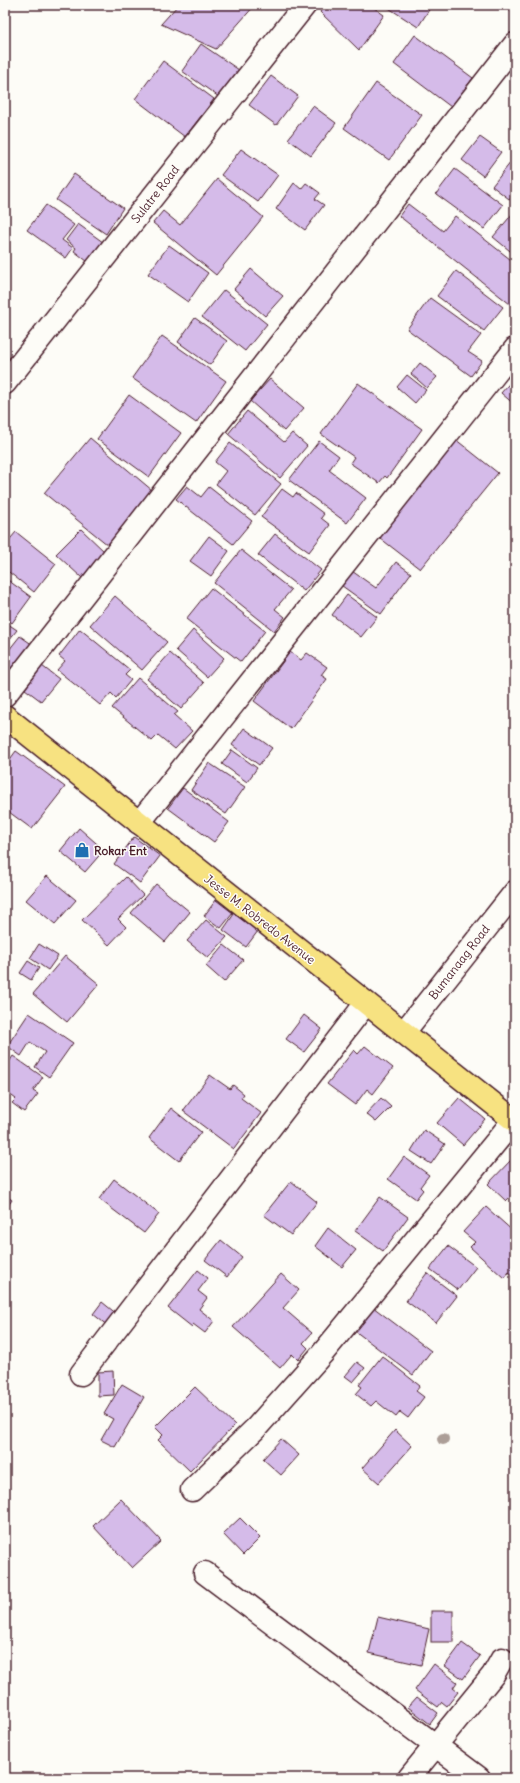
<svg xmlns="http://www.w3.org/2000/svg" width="520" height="1783" viewBox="0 0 520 1783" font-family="Delius,sans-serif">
	<rect width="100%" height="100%" fill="#fdfcf7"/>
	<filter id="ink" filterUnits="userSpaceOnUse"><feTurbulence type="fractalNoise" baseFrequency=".025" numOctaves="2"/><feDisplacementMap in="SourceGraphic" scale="8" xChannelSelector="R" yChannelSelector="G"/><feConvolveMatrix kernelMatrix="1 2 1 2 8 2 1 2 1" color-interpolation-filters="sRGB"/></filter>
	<g filter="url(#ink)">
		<!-- building -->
		<g fill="#d5bbe9" stroke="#4a1f2b">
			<polygon points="178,5 255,5 216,49 161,24"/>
			<polygon points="325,5 370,5 384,15 359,50 320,12"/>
			<polygon points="384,5 432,5 418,27"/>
			<polygon points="415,35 473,78 451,107 394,64"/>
			<polygon points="201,44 239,70 219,97 182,71"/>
			<polygon points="163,61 214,99 185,137 135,99"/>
			<polygon points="271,76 298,96 276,125 249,105"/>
			<polygon points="376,83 422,115 389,160 344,128"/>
			<polygon points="313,106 336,123 311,156 288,139"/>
			<polygon points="480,137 501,152 483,176 462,160"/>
			<polygon points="241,149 278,175 258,202 221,175"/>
			<polygon points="511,162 515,165 515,199 513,202 492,186"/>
			<polygon points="455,169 503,205 484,229 436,194"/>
			<polygon points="74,174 123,208 106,234 56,200"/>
			<polygon points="217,179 263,217 216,275 153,223 163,211 180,225"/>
			<polygon points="294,183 301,189 306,183 320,193 315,199 324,205 305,230 276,209"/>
			<polygon points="408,204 443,231 455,216 515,263 515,308 399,216"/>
			<polygon points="46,205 74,225 62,240 73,248 66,258 27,230"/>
			<polygon points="514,212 515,212 515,255 493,237"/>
			<polygon points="78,224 107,245 92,265 74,251 76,248 66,240"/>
			<polygon points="169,245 208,273 188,302 148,274"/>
			<polygon points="251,269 283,296 265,316 234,289"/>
			<polygon points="456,271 503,307 484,331 437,296"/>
			<polygon points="224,290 267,324 245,351 202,317"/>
			<polygon points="430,298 481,335 468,352 482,361 471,376 407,329"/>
			<polygon points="195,318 227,341 210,365 178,342"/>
			<polygon points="162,336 226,381 196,423 132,378"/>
			<polygon points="420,363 437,377 427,388 411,374"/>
			<polygon points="407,375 426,390 415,403 397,387"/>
			<polygon points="515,377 515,405 501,393"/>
			<polygon points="270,379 304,408 284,431 250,401"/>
			<polygon points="358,383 422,429 387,478 385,476 379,483 350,463 354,457 321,434"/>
			<polygon points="129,395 181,433 149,477 97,439"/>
			<polygon points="247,411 284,442 292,433 307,446 280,478 228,434"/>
			<polygon points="90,438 153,491 108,545 44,493"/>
			<polygon points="455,439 498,473 420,569 376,535"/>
			<polygon points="319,441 339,456 329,470 366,498 347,523 289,480"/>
			<polygon points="230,443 281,484 255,515 216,484 226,471 215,462"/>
			<polygon points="187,486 201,497 209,487 252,521 233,544 176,499"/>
			<polygon points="282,489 293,497 296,493 324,514 321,518 330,525 309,552 261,517"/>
			<polygon points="81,529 106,553 82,578 56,554"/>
			<polygon points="16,532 56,564 34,592 5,569 5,545"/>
			<polygon points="275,534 321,570 304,591 258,555"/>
			<polygon points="209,536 229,551 211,576 190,561"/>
			<polygon points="241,550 291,590 275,609 285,617 274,631 214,583"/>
			<polygon points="396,562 411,573 381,614 338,583 349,569 376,588"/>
			<polygon points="5,578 31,597 12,623 5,617"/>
			<polygon points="211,588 265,631 241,662 186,619"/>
			<polygon points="347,595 377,617 361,637 332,615"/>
			<polygon points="115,596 167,642 142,670 90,625"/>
			<polygon points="5,622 17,630 5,645"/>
			<polygon points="80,629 130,670 125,675 131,680 116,698 111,693 100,705 57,670 65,661 59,656"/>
			<polygon points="193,630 224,658 207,677 176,650"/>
			<polygon points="20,636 33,645 5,677 5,655"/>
			<polygon points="290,652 301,660 307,653 327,667 321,675 327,679 291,729 254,701"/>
			<polygon points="170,653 204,683 181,709 147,679"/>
			<polygon points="42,666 59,679 41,701 25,689"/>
			<polygon points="138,678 178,712 174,715 192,731 175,749 158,735 152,741 112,708"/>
			<polygon points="244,728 272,748 259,765 232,745"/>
			<polygon points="232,750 257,768 247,782 222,764"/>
			<polygon points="16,751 65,787 32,829 9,812 5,817 5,766"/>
			<polygon points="209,763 245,787 226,814 191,790"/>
			<polygon points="183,788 229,822 214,842 168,808"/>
			<polygon points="79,828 104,850 85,872 60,851"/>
			<polygon points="134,837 160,856 140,883 114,864"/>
			<polygon points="47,876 76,900 55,924 26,900"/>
			<polygon points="126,877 143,895 118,919 126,927 109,945 82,920"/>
			<polygon points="156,884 190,912 165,942 131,913"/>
			<polygon points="216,900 233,913 221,928 204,916"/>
			<polygon points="234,914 258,931 246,947 223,930"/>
			<polygon points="206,920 227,937 208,958 187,941"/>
			<polygon points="39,944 58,956 48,970 30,958"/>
			<polygon points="224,945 243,960 224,982 206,966"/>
			<polygon points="65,956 99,984 67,1022 33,994"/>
			<polygon points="28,961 39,968 31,980 20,973"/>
			<polygon points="29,1013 73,1043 49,1077 35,1067 45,1052 30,1042 21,1056 7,1046"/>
			<polygon points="304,1015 322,1029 304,1052 286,1039"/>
			<polygon points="365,1046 393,1068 373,1094 367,1089 355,1105 327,1084 354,1050 358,1054"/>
			<polygon points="13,1056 43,1077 33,1091 38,1094 24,1112 12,1103 16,1099 5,1091 5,1068"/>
			<polygon points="210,1075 230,1089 233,1085 244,1094 241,1098 261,1113 234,1149 183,1111"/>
			<polygon points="381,1098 391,1107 376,1122 366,1114"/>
			<polygon points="459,1098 485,1119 463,1145 437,1123"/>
			<polygon points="171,1108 201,1132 179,1161 149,1138"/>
			<polygon points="424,1130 445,1144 431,1164 411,1151"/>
			<polygon points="404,1157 429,1175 420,1187 423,1190 416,1199 388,1179"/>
			<polygon points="512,1159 515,1162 515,1192 506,1201 488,1184"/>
			<polygon points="114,1179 159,1214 144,1233 99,1199"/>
			<polygon points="291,1181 317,1202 291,1235 264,1215"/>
			<polygon points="5,1195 12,1200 5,1210"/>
			<polygon points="380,1197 408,1217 383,1251 355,1231"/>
			<polygon points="486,1207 515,1233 515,1277 509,1272 504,1278 470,1247 475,1242 463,1232"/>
			<polygon points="328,1228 356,1250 342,1267 315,1246"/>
			<polygon points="221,1240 242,1257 227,1277 205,1260"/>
			<polygon points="448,1246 476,1267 458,1290 430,1269"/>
			<polygon points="198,1270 208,1278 198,1291 207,1298 199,1309 214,1321 205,1333 193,1324 192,1327 168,1308"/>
			<polygon points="427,1273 457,1296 436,1323 406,1301"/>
			<polygon points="281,1274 299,1290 283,1308 312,1333 303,1343 308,1348 298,1360 292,1354 280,1368 233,1327"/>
			<polygon points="102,1302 118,1315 108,1326 93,1314"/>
			<polygon points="373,1307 431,1351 413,1375 355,1331"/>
			<polygon points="382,1356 420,1386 416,1391 424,1397 408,1418 400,1412 396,1417 376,1401 371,1406 356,1394 362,1387 359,1385"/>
			<polygon points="357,1362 365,1368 353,1382 345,1376"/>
			<polygon points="113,1371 114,1395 98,1396 98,1372"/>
			<polygon points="122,1384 144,1397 115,1447 101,1440 113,1419 104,1414"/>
			<polygon points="195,1387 235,1425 190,1471 158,1440 163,1435 155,1427"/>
			<polygon points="395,1430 412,1446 379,1483 362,1468"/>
			<polygon points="281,1439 299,1455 281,1475 263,1459"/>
			<polygon points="121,1499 161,1541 132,1568 93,1526"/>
			<polygon points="240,1518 260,1538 243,1555 223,1534"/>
			<rect x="431" y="1611" width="22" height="31"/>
			<polygon points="378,1617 429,1629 421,1665 369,1653"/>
			<polygon points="462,1643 480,1656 463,1679 445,1666"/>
			<polygon points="434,1664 457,1682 453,1688 458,1692 447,1706 442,1702 438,1707 415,1690"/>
			<polygon points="417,1697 438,1713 430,1724 408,1707"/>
		</g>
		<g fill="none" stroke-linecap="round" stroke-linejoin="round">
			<!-- minor casing -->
			<g stroke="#4a1f2b" stroke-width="25">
				<g id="minor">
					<polyline points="5,383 305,5"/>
					<polyline points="5,695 515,44"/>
					<polyline points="139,823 515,349"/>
					<polyline points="404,1032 515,892"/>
					<polyline points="81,1374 366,1003"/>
					<polyline points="192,1490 256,1428 322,1354 514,1120"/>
					<polyline points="205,1573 479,1778"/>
					<polyline points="409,1778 493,1675 502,1659"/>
				</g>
			</g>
			<!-- major casing -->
			<g stroke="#4a1f2b" stroke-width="25">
				<polyline id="major" points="5,716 515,1121"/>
			</g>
			<!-- minor -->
			<use href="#minor" stroke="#fdfcf7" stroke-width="22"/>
			<!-- major -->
			<use href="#major" stroke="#f7e281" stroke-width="22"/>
		</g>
		<!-- trees -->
		<circle fill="#ac9e97" cx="443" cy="1439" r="6"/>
	</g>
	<!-- icons -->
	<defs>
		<g id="shop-bare" transform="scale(1.2)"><path d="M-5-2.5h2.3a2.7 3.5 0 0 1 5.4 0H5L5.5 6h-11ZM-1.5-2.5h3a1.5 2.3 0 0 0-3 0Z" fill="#1f6fb2" stroke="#fdfcf7" stroke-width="2.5" paint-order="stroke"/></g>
	</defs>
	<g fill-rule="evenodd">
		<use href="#shop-bare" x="82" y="850"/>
	</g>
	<g text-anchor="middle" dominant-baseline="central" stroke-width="3" stroke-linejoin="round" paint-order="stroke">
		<!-- street labels -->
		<g font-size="12" fill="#4a1f2b" stroke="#fdfcf7">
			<text transform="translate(155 194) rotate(-52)">Sulatre Road</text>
			<text transform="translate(260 919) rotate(38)">Jesse M. Robredo Avenue</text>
			<text transform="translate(459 962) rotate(-52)">Bumanaag Road</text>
		</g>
		<!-- poi labels -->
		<g font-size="12" font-weight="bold" fill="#4a1f2b" stroke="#fdfcf7" text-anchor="start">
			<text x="94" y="850">Rokar Ent</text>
		</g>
	</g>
	<!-- margin -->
	<rect width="520" height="1783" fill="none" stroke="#fdfcf7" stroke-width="20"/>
	<rect x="10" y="10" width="500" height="1763" fill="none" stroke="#4a1f2b" stroke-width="1.5" filter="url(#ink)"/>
</svg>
